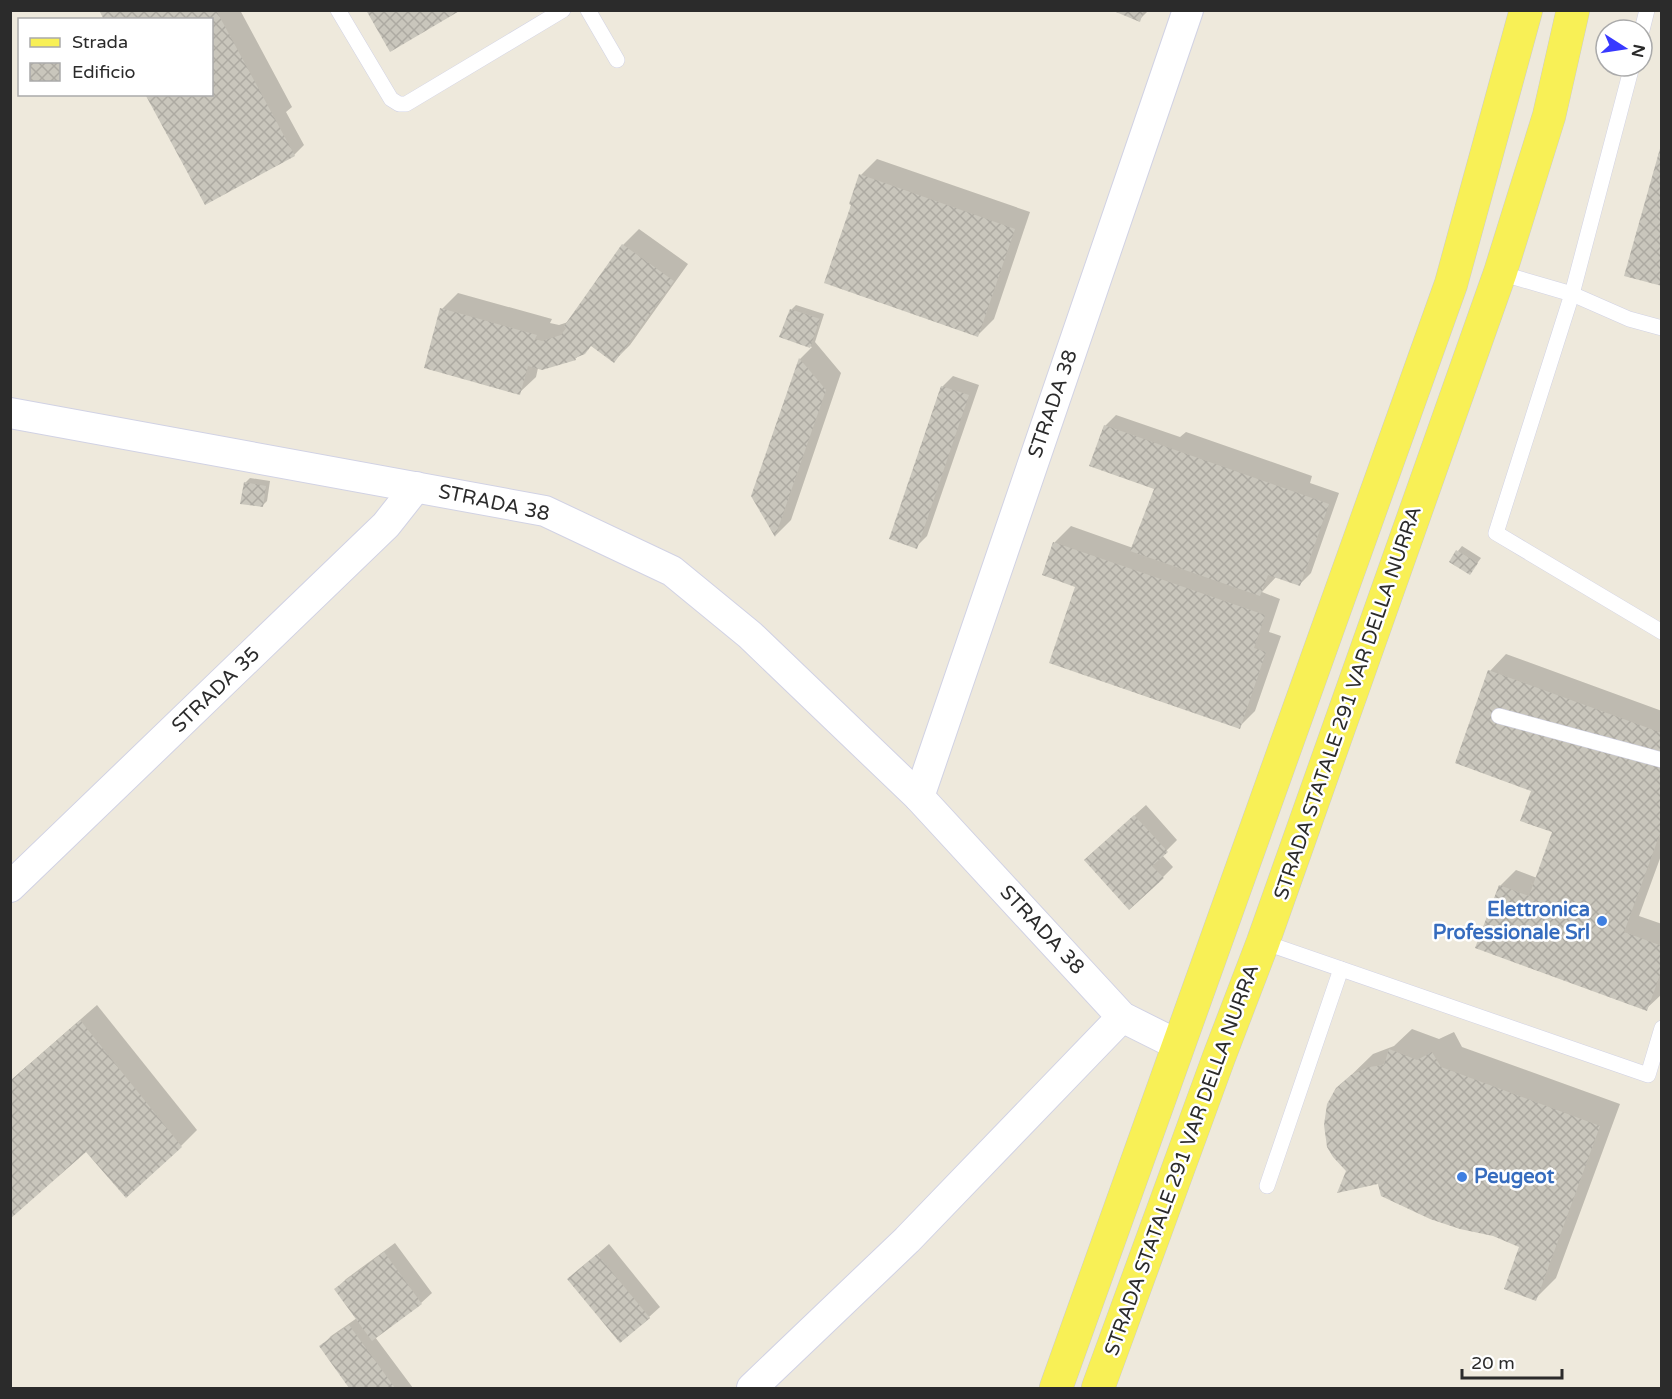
<svg xmlns="http://www.w3.org/2000/svg" width="1672" height="1399" viewBox="0 0 1672 1399" font-family="'Varela Round',sans-serif">
	<defs>
		<pattern id="building-cross-hatch" width="8" height="8" patternUnits="userSpaceOnUse" patternTransform="scale(1.5)"><rect width="8" height="8" fill="#c9c6bc"/><path d="M0 0l8 8M0 8l8-8" fill="none" stroke="#adaaa2"/></pattern>
	</defs>
	<rect width="100%" height="100%" fill="#eee9dc"/>
	<!-- shadow -->
	<g fill="#0003">
		<polygon points="101,10 240,10 292,107 286,112 304,145 294,155 212,94 212,20"/>
		<polygon points="1115,10 1149,10 1139,20"/>
		<polygon points="877,159 1030,212 994,319 978,335 853,204 861,175"/>
		<polygon points="639,229 688,264 630,345 614,361 592,345 575,359 538,368 536,377 519,393 442,309 458,293 552,319 550,323 559,325 568,322 623,245"/>
		<polygon points="796,305 824,314 815,342 841,373 791,520 776,535 753,496 800,359 812,347 781,337 791,310"/>
		<polygon points="953,376 979,385 927,536 916,547 942,387"/>
		<polygon points="1116,415 1180,437 1186,432 1312,476 1310,483 1339,493 1311,573 1300,584 1277,576 1262,592 1280,599 1269,632 1281,636 1255,711 1239,727 1077,586 1044,574 1055,542 1071,526 1133,548 1155,488 1105,426"/>
		<polygon points="250,478 270,481 267,501 262,506 245,483"/>
		<polygon points="1462,546 1481,558 1470,573 1458,551"/>
		<polygon points="1506,654 1662,711 1662,853 1639,916 1662,924 1662,994 1646,1009 1500,886 1516,870 1537,878 1554,831 1533,790 1490,671"/>
		<polygon points="1146,805 1177,840 1162,855 1173,867 1163,877 1097,849"/>
		<polygon points="97,1005 197,1130 181,1146 86,1150 10,1081"/>
		<polygon points="1412,1029 1439,1039 1454,1032 1462,1047 1620,1104 1556,1278 1535,1299 1521,1246 1380,1182 1347,1171 1338,1088 1373,1054 1394,1046"/>
		<polygon points="395,1243 432,1293 421,1303 375,1337 413,1388 351,1388 321,1347 331,1336 357,1318 336,1289 346,1279"/>
		<polygon points="609,1244 660,1307 649,1317 569,1279"/>
	</g>
	<!-- building -->
	<g fill="url(#building-cross-hatch)">
		<polygon points="99,10 216,10 295,156 205,205 145,94 212,94 212,20 104,20"/>
		<polygon points="366,10 461,10 390,52"/>
		<polygon points="1111,10 1144,10 1140,22"/>
		<polygon points="1661,145 1662,145 1662,286 1624,276"/>
		<polygon points="859,174 1015,229 978,337 824,283 851,205 849,204"/>
		<polygon points="622,244 674,281 614,363 591,346 585,354 575,358 576,360 542,370 528,366 520,395 424,368 440,308 537,335 535,339 542,341 561,335 566,328 564,326"/>
		<polygon points="790,309 820,319 810,348 779,337"/>
		<polygon points="799,358 826,390 775,537 751,496"/>
		<polygon points="941,386 969,395 917,549 889,539"/>
		<polygon points="1104,425 1329,504 1300,586 1268,575 1260,596 1130,551 1154,489 1089,466"/>
		<polygon points="244,482 266,486 263,507 240,504"/>
		<polygon points="1053,542 1265,615 1254,648 1266,652 1240,729 1049,663 1075,587 1042,575"/>
		<polygon points="1456,550 1478,563 1470,575 1449,562"/>
		<polygon points="1488,670 1662,733 1662,828 1624,932 1662,946 1662,969 1647,1011 1475,948 1499,885 1529,896 1552,832 1520,821 1531,791 1455,763"/>
		<polygon points="1134,815 1168,852 1152,866 1164,878 1129,910 1084,860"/>
		<polygon points="80,1020 182,1147 126,1198 86,1152 10,1219 10,1081"/>
		<polygon points="1389,1049 1417,1060 1432,1052 1441,1067 1600,1126 1536,1301 1504,1289 1519,1247 1493,1236 1460,1229 1430,1219 1381,1196 1378,1184 1337,1193 1346,1171 1333,1157 1327,1147 1324,1125 1327,1104 1336,1088 1351,1075 1369,1067 1384,1065"/>
		<polygon points="384,1252 422,1304 372,1341 334,1289"/>
		<polygon points="597,1254 650,1318 620,1343 567,1279"/>
		<polygon points="349,1325 395,1388 349,1388 319,1346"/>
	</g>
	<g fill="none" stroke-linecap="round" stroke-linejoin="round">
		<!-- service casing -->
		<g stroke="#d1d2e4" stroke-width="16">
			<g id="service">
				<polyline points="338,10 391,99 399,104 406,104 563,10"/>
				<polyline points="588,10 617,60"/>
				<polyline points="1642,30 1647,10"/>
				<polyline points="1632,66 1572,294 1496,533 1662,632"/>
				<polyline points="1500,273 1572,294 1629,319 1662,328"/>
				<polyline points="1499,716 1662,760"/>
				<polyline points="1263,942 1648,1075 1662,1028"/>
				<polyline points="1267,1186 1341,969"/>
			</g>
		</g>
		<!-- minor casing -->
		<g stroke="#d1d2e4" stroke-width="32">
			<g id="minor">
				<polyline points="10,413 545,511 672,571 750,635 919,797 1122,1017 1178,1045"/>
				<polyline points="919,797 1188,10"/>
				<polyline points="10,887 386,525 416,487"/>
				<polyline points="752,1388 907,1240 1122,1017"/>
			</g>
		</g>
		<!-- primary casing -->
		<g stroke="#ccc" stroke-width="34">
			<g id="primary">
				<polyline points="1056,1388 1451,284 1526,10"/>
				<polyline points="1098,1388 1219,1057 1263,942 1500,273 1549,116 1573,10"/>
			</g>
		</g>
		<!-- service -->
		<use href="#service" stroke="#fff" stroke-width="15"/>
		<!-- minor -->
		<use href="#minor" stroke="#fff" stroke-width="30"/>
		<!-- primary -->
		<use href="#primary" stroke="#f8f056" stroke-width="33"/>
	</g>
	<!-- markers -->
	<g fill="#3f7fe0" stroke="#fff" stroke-width="2">
		<circle cx="1602" cy="921" r="6"/>
		<circle cx="1462" cy="1177" r="6"/>
	</g>
	<g text-anchor="middle" dominant-baseline="central" stroke-width="5" stroke-linejoin="round" paint-order="stroke">
		<!-- street labels -->
		<g font-size="20" fill="#2b2b2b" stroke="#fff">
			<text transform="translate(1053 404) rotate(-71)">STRADA 38</text>
			<text transform="translate(494 503) rotate(12)">STRADA 38</text>
			<text transform="translate(216 690) rotate(-44)">STRADA 35</text>
			<text transform="translate(1348 703) rotate(-71)">STRADA STATALE 291 VAR DELLA NURRA</text>
			<text transform="translate(1042 930) rotate(47)">STRADA 38</text>
			<text transform="translate(1182 1160) rotate(-70)">STRADA STATALE 291 VAR DELLA NURRA</text>
		</g>
		<!-- shop labels -->
		<g font-size="20" font-weight="bold" fill="#366cbe" stroke="#fff" text-anchor="end">
			<text x="1590" y="910">Elettronica<tspan x="1590" dy="23">Professionale Srl</tspan></text>
			<text x="1474" y="1177" text-anchor="start">Peugeot</text>
		</g>
	</g>
	<!-- border -->
	<rect width="1672" height="1399" fill="none" stroke="#2b2b2b" stroke-width="24"/>
	<!-- legend -->
	<rect x="18" y="18" width="195" height="78" fill="#ffffff" stroke="#aaaaaa" stroke-width="1.5"/>
	<rect x="30" y="38" width="30" height="9" fill="#f8f056" stroke="#aaaaaa" stroke-width="1.5"/>
	<text x="72" y="48" font-size="18" fill="#2b2b2b">Strada</text>
	<rect x="30" y="63" width="30" height="18" fill="url(#building-cross-hatch)" stroke="#aaaaaa" stroke-width="1.5"/>
	<text x="72" y="78" font-size="18" fill="#2b2b2b">Edificio</text>
	<!-- north arrow -->
	<g transform="translate(1624 48) rotate(102)"><circle r="28" fill="#ffffff" stroke="#aaaaaa" stroke-width="1.5"/>
	<path d="M0-4.5L10 22L0 15L-10 22Z" fill="#3839ff"/>
	<text y="-9" font-size="16" font-weight="bold" text-anchor="middle" fill="#2b2b2b">N</text>
	</g>
	<!-- scale -->
	<path d="M1462 1369v9h100v-9" fill="none" stroke="#2b2b2b" stroke-width="3"/>
	<text x="1471" y="1369" font-size="18" fill="#2b2b2b" stroke="#ffffff" stroke-width="4.5" paint-order="stroke">20 m</text>
</svg>
